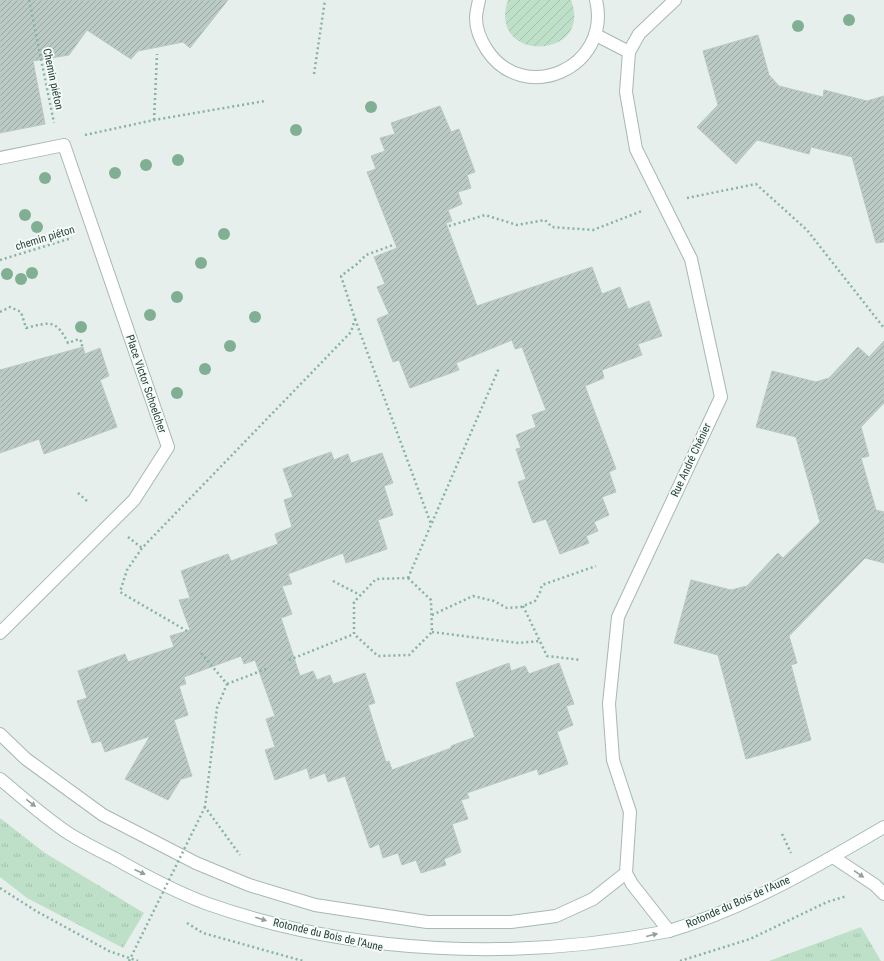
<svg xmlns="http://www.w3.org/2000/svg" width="884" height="961" viewBox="0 0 884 961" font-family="'Roboto Condensed',sans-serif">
	<defs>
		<pattern id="grass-tufts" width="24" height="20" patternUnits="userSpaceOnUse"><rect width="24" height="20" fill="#bfe0c8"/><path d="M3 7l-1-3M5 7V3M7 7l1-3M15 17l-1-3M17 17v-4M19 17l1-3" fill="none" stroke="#a4c1ad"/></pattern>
		<pattern id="garden-furrows" width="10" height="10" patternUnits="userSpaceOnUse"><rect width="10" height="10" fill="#bfe0c8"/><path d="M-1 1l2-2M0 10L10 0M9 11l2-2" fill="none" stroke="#a4c1ad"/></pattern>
		<pattern id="building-hatch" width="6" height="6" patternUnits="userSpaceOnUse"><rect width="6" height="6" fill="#bbcac4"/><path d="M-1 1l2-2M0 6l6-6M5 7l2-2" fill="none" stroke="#98a6a0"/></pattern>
	</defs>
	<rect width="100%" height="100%" fill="#e6efeb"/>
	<!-- grass -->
	<g fill="url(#grass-tufts)">
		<polygon points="0,818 45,853 144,913 123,948 27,898 0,877"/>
		<polygon points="861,927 881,961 769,961"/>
	</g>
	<!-- garden -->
	<path fill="url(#garden-furrows)" d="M508,0H571C594,61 486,63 508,0Z"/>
	<!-- building -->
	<g fill="url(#building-hatch)" stroke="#b8c9c2">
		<polygon points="0,0 228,0 190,48 183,42 138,51 131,59 87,30 69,55 33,61 45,124 0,133"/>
		<polygon points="758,35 769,75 779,86 823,97 824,90 867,101 884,96 884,242 876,243 852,157 811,147 809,154 757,140 736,164 697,127 718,105 703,51"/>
		<polygon points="440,106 451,132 459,129 475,172 467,175 471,188 458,192 462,204 448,210 452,221 446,223 477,306 592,267 602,294 620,287 628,309 649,301 662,336 638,344 642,355 602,370 604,378 585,386 616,469 609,472 616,492 602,497 609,515 594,522 598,531 586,536 589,543 560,554 546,519 533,523 518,482 526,479 516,449 521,448 516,435 536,427 532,415 546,410 522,347 515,349 512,340 456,363 459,370 410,388 399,360 393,362 377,319 389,314 377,287 385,284 374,257 397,248 367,172 376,169 371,156 385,151 380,138 395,134 391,123"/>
		<polygon points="884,341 884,403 861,427 869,456 861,458 876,510 884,512 884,563 865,558 789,636 797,663 791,665 811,740 746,759 718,655 674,643 691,580 731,590 747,586 778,553 783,558 820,522 796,437 756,427 772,371 816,382 829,378 858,347 869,357"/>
		<polygon points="83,347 85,354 100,348 109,376 100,380 117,427 44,454 39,439 0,453 0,370"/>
		<polygon points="331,452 334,460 348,454 351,463 382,453 393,483 384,486 393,515 378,520 387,549 346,563 343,553 288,574 292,584 282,586 292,614 281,618 300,676 313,671 317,680 330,675 333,684 365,673 375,703 368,705 386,762 389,761 392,770 451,748 451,746 475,737 456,683 509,663 511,671 525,666 529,674 559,663 574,704 566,706 573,725 557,732 568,764 539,775 537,769 467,793 469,798 461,800 468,819 452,824 461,852 444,859 446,865 421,873 416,860 402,865 398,853 383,858 379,844 370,848 345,776 328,782 325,773 310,779 307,768 275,780 265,750 275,747 266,719 275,716 255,660 244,664 241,656 184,677 186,684 179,686 188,715 174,720 192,776 181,779 168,800 125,779 150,736 105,752 101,741 92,743 77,701 87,698 78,671 125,654 128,662 174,647 170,636 190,630 179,600 190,598 181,571 228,554 231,561 278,544 275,534 292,527 284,500 293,497 283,469"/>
	</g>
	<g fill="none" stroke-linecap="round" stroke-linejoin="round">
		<!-- service casing -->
		<g stroke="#a8b8b2" stroke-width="14">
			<polyline id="service" points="626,873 632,884 669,931"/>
		</g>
		<!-- minor casing -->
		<g stroke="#a8b8b2" stroke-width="14">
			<g id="minor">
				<path d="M479,0C478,6 476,12 476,18C476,30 481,41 487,50C524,106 612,68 596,0"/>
				<polyline points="596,35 629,52"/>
				<polyline points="0,158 64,145 168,447 134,500 0,633"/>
				<polyline points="0,734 26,759 103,815 196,863 249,885 315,905 427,922 511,922 556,916 593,899 626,873 630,812 613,760 609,704 618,617 721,397 691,259 636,149 626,92 629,52 639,34 675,0"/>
			</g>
		</g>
		<!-- tertiary casing -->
		<g stroke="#a8b8b2" stroke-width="14">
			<polyline id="tertiary" points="833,857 875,885 884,894"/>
		</g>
		<!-- secondary casing -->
		<g stroke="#a4bbb3" stroke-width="14">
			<path id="secondary" d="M0,779C22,797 44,817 68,833C82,842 98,850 114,858C142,874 178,893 208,904C354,955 519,961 669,931C746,908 816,867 884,827"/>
		</g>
		<!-- path -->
		<g stroke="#86b3a5" stroke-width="2.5" stroke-dasharray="2 3" stroke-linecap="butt">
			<polyline points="29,0 54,123"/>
			<polyline points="314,74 325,0"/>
			<polyline points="154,120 157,54"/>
			<polyline points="85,135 154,120 265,101"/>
			<polyline points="687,198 756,184 807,230 884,328"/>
			<polyline points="449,226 485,215 517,225 545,220 552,227 593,230 642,211"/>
			<polyline points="0,260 72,238"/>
			<path d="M0,312L10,307L21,312L26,328C50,322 56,319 68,343L79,339L82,342V347"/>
			<polyline points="355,319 431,524"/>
			<polyline points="78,493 87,501"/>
			<polyline points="128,537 142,548"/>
			<polygon points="408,578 431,600 432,632 409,655 378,656 354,634 354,602 376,579"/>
			<polyline points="408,578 499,368"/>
			<polyline points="333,581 360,595"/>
			<polyline points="523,606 547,656 581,660"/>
			<polyline points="432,615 473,596 494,601 507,608 521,607 535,601 540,592 542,585 596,566"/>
			<polyline points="187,631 120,592 127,570 142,548 351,332 355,319 341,276 357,264 366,255 393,245"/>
			<polyline points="432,632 519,643 540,641"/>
			<polyline points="201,653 227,684 217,708 205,807 240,855"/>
			<polyline points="289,660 354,634"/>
			<polyline points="227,684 266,669"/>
			<polyline points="782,834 791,853"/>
			<polyline points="0,888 36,911 109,951 138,961"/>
			<polyline points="187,923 203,933 303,961"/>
			<polyline points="680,961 750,939 827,902 847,896"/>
		</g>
		<!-- service -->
		<use href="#service" stroke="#fff" stroke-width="12"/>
		<!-- minor -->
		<use href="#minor" stroke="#fff" stroke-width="12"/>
		<!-- tertiary -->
		<use href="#tertiary" stroke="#fff" stroke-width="12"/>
		<!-- secondary -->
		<use href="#secondary" stroke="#fff" stroke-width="12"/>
		<!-- path-bridge -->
		<polyline stroke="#86b3a5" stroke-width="2.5" stroke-dasharray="2 3" stroke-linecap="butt" points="129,961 205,807"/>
	</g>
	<!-- trees -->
	<g fill="#80af93">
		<circle cx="849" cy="20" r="6"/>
		<circle cx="798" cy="26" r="6"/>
		<circle cx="371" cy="107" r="6"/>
		<circle cx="296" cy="130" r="6"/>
		<circle cx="178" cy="160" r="6"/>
		<circle cx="146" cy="165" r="6"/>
		<circle cx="115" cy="173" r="6"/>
		<circle cx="45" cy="178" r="6"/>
		<circle cx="25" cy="215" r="6"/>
		<circle cx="37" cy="227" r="6"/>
		<circle cx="224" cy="234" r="6"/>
		<circle cx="201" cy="263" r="6"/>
		<circle cx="32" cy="273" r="6"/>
		<circle cx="7" cy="274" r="6"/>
		<circle cx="21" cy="279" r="6"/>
		<circle cx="177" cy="297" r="6"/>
		<circle cx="150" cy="315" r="6"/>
		<circle cx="255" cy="317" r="6"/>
		<circle cx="81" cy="327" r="6"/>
		<circle cx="230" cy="346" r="6"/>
		<circle cx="205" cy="369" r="6"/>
		<circle cx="177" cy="393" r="6"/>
	</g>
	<!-- one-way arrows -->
	<defs><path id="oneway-solid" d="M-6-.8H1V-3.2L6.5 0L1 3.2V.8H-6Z"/></defs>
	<g fill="#92a09c">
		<use href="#oneway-solid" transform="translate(31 803) rotate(38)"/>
		<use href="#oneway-solid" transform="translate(140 872) rotate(25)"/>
		<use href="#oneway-solid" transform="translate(859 874) rotate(34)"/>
		<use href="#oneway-solid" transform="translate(261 919) rotate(17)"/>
		<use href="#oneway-solid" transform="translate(652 935) rotate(-14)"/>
	</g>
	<g text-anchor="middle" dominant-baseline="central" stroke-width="3.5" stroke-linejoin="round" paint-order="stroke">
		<!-- street labels -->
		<g font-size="11" fill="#24423a" stroke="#f7fbf9">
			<text transform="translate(53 79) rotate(78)">Chemin piéton</text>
			<text transform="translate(45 238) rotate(-17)">chemin piéton</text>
			<text transform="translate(146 384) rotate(71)">Place Victor Schoelcher</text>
			<text transform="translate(691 460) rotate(-65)">Rue André Chénier</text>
			<text transform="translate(738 902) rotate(-24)">Rotonde du Bois de l'Aune</text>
			<text transform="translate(328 935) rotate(13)">Rotonde du Bois de l'Aune</text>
		</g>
	</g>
</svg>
